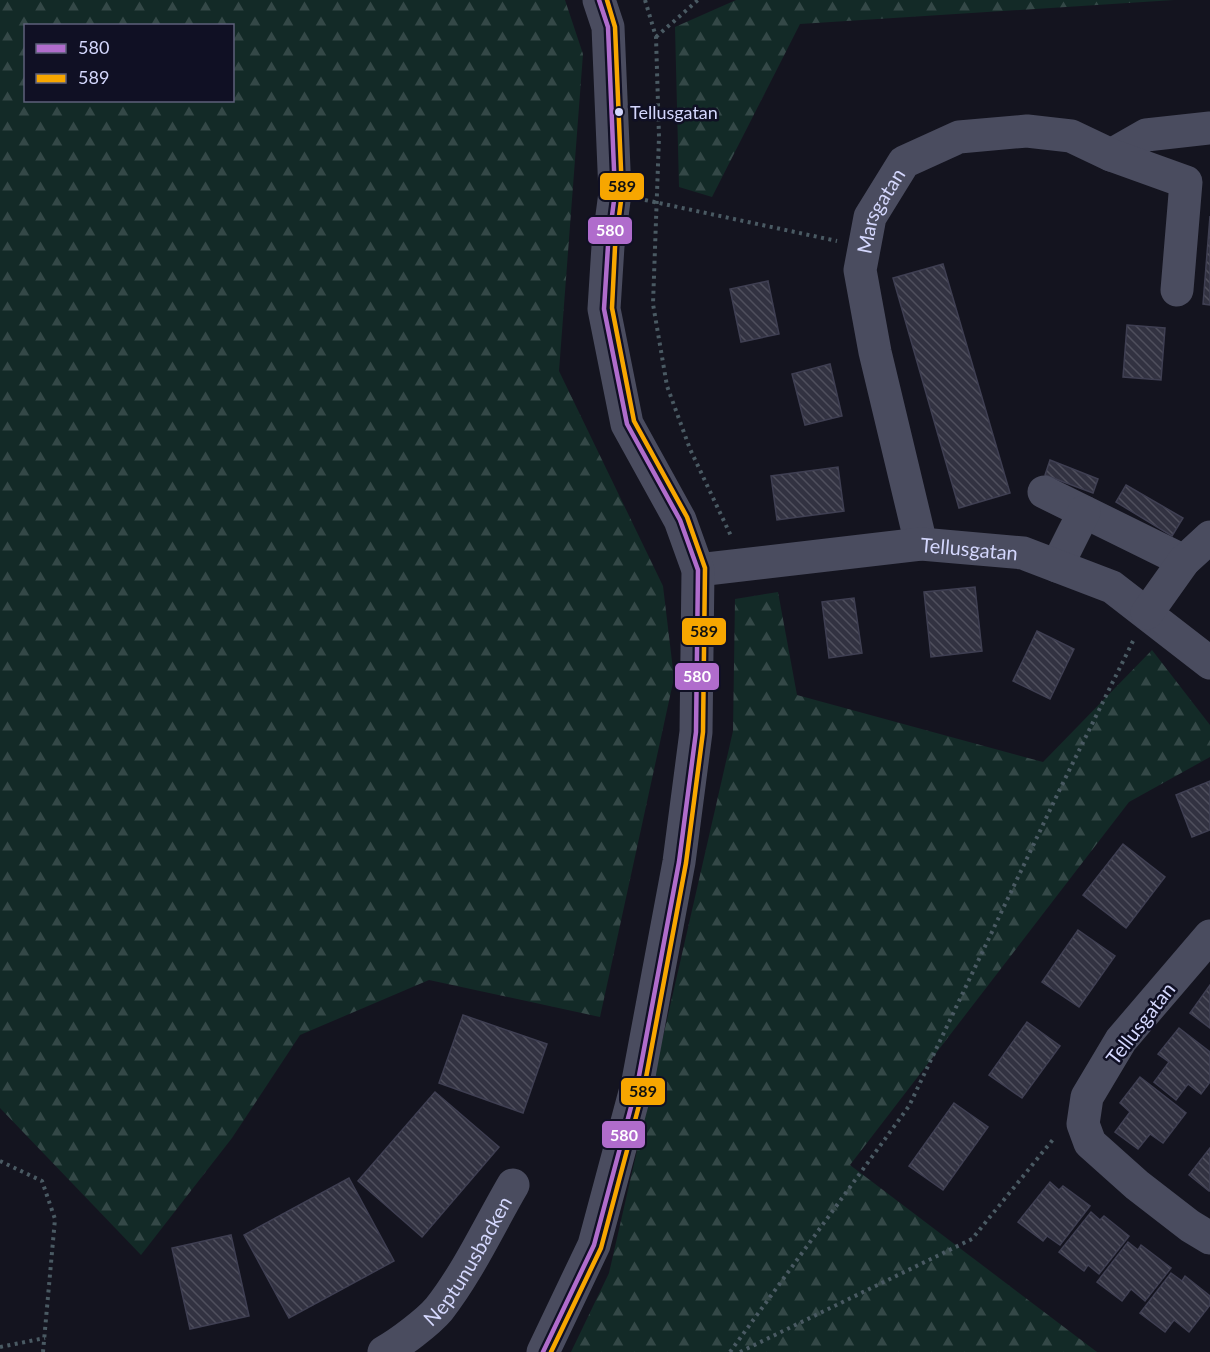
<svg xmlns="http://www.w3.org/2000/svg" width="1210" height="1352" viewBox="0 0 1210 1352" font-family="Lato,sans-serif">
	<defs>
		<pattern id="forest-firs" width="22" height="20" patternUnits="userSpaceOnUse" patternTransform="scale(1.5)"><rect width="22" height="20" fill="#132a27"/><path d="M5 1l3.5 6h-7zM16 11l3.5 6h-7z" fill="#344847"/></pattern>
		<pattern id="building-back-hatch" width="6" height="6" patternUnits="userSpaceOnUse" patternTransform="scale(1.5)"><rect width="6" height="6" fill="#323241"/><path d="M-1 5l2 2M0 0l6 6M5-1l2 2" fill="none" stroke="#4f4f5d"/></pattern>
	</defs>
	<rect width="100%" height="100%" fill="#14141f"/>
	<!-- forest -->
	<g fill="url(#forest-firs)" fill-rule="evenodd">
		<path d="M0,0H565L583,54L559,371L663,586L674,678L600,1017L429,980L300,1035L232,1138L141,1255L0,1108ZM26,26H232V100H26Z"/>
		<polygon points="736,0 1174,0 800,24 712,197 679,187 675,27"/>
		<polygon points="778,592 797,695 1043,762 1152,650 1210,725 1210,757 1129,802 850,1165 1097,1352 571,1352 609,1273 733,731 735,599"/>
	</g>
	<!-- building -->
	<g fill="url(#building-back-hatch)" stroke="#3f3f52" stroke-width="1.5">
		<polygon points="1210,216 1210,305 1203,304"/>
		<polygon points="943,264 1010,493 959,508 893,278"/>
		<polygon points="768,281 779,334 741,342 730,289"/>
		<polygon points="1127,325 1165,328 1161,380 1123,377"/>
		<polygon points="830,364 842,416 805,425 792,374"/>
		<polygon points="1050,460 1098,479 1093,493 1045,475"/>
		<polygon points="838,467 844,511 777,520 771,476"/>
		<polygon points="1126,485 1183,518 1172,536 1116,502"/>
		<polygon points="975,587 982,651 931,657 924,592"/>
		<polygon points="854,598 862,653 829,658 822,602"/>
		<polygon points="1037,631 1074,649 1050,699 1013,681"/>
		<polygon points="1210,781 1210,830 1192,837 1176,795"/>
		<polygon points="1123,844 1165,877 1126,928 1083,895"/>
		<polygon points="1078,930 1115,956 1079,1007 1042,982"/>
		<polygon points="1210,985 1210,1028 1190,1013"/>
		<polygon points="463,1015 547,1044 523,1113 439,1083"/>
		<polygon points="1027,1022 1060,1046 1022,1098 989,1075"/>
		<polygon points="1179,1028 1210,1052 1210,1082 1201,1094 1188,1084 1176,1100 1154,1082 1169,1062 1158,1054"/>
		<polygon points="1140,1077 1186,1113 1163,1143 1150,1134 1138,1149 1115,1132 1130,1112 1120,1103"/>
		<polygon points="435,1092 499,1147 422,1237 358,1181"/>
		<polygon points="954,1103 988,1127 943,1190 909,1166"/>
		<polygon points="1210,1148 1210,1191 1209,1191 1189,1175"/>
		<polygon points="349,1178 394,1261 289,1318 244,1235"/>
		<polygon points="1050,1182 1059,1190 1063,1186 1090,1206 1060,1245 1047,1236 1043,1241 1018,1222"/>
		<polygon points="1091,1212 1100,1220 1104,1216 1129,1236 1099,1274 1088,1265 1084,1271 1059,1252"/>
		<polygon points="231,1235 249,1316 190,1329 172,1248"/>
		<polygon points="1128,1242 1138,1250 1141,1245 1171,1268 1145,1301 1131,1289 1122,1301 1097,1282"/>
		<polygon points="1171,1273 1182,1281 1185,1276 1210,1296 1210,1305 1189,1332 1174,1320 1165,1332 1140,1313"/>
	</g>
	<g fill="none" stroke-linecap="round" stroke-linejoin="round">
		<!-- path -->
		<g stroke="#4a5a63" stroke-width="4" stroke-dasharray="3 4.5" stroke-linecap="butt">
			<polyline points="645,0 656,37 659,137 653,304 667,386 690,449 731,536"/>
			<polyline points="656,37 698,0"/>
			<polyline points="645,200 837,241"/>
			<polyline points="0,1161 42,1181 55,1219 43,1352"/>
			<polyline points="0,1347 45,1338"/>
			<polyline points="730,1352 909,1106 1060,789 1133,641"/>
			<polyline points="740,1352 972,1239 1055,1137"/>
		</g>
		<!-- minor -->
		<g stroke="#4a4c5f" stroke-width="33">
			<polyline points="1111,155 1146,135 1210,128"/>
			<polyline points="1044,492 1184,561"/>
			<path id="s1" d="M921,544L875,352L860,270L870,217L904,162L959,137L1027,131L1071,136L1111,155L1186,182L1177,290"/>
			<polyline points="1057,566 1084,512"/>
			<path id="s2" d="M698,570L921,544L1023,553L1112,587L1210,663"/>
			<polyline points="1147,613 1184,561 1210,537"/>
			<polyline points="1210,936 1121,1040 1087,1097 1083,1124 1090,1143 1137,1185 1190,1226 1210,1238"/>
			<path id="s3" d="M384,1352C399,1344 428,1322 439,1309C468,1272 489,1226 513,1185"/>
			<polyline points="543,1352 594,1245 638,1081 679,862 696,732 698,570 680,520 627,424 604,309 608,246 615,193 608,27 599,0"/>
		</g>
		<!-- bus-1 casing -->
		<g stroke="#101024" stroke-width="9">
			<polyline id="bus-1" points="543,1352 594,1245 638,1081 679,862 696,732 698,570 680,520 627,424 604,309 608,246 615,193 608,27 599,0"/>
		</g>
		<!-- bus-2 casing -->
		<g stroke="#101024" stroke-width="9">
			<polyline id="bus-2" points="551,1352 601,1248 645,1083 686,863 703,732 705,568 687,517 634,421 612,308 615,247 622,193 615,27 607,0"/>
		</g>
		<!-- bus-1 -->
		<use href="#bus-1" stroke="#b06ccc" stroke-width="4.5"/>
		<!-- bus-2 -->
		<use href="#bus-2" stroke="#f7a600" stroke-width="4.5"/>
	</g>
	<!-- markers -->
	<circle fill="#d4d7fd" stroke="#101024" stroke-width="2" cx="619" cy="112" r="5"/>
	<g text-anchor="middle" dominant-baseline="central" stroke-width="5" stroke-linejoin="round" paint-order="stroke">
		<!-- bus labels -->
		<g font-size="18" fill="#d4d7fd" stroke="#101024" text-anchor="start">
			<text x="630" y="112">Tellusgatan</text>
		</g>
		<!-- street labels -->
		<g font-size="20" fill="#d4d7fd" stroke="#101024">
			<text stroke="none"><textPath href="#s1" startOffset="344">Marsgatan</textPath></text>
			<text stroke="none"><textPath href="#s2" startOffset="273">Tellusgatan</textPath></text>
			<text transform="translate(1140 1023) rotate(-52)">Tellusgatan</text>
			<text stroke="none"><textPath href="#s3" startOffset="126">Neptunusbacken</textPath></text>
		</g>
	</g>
	<g stroke="#101024" stroke-width="2">
		<rect x="599" y="172" width="46" height="29" rx="6" fill="#f7a600"/>
		<rect x="587" y="216" width="46" height="29" rx="6" fill="#b06ccc"/>
		<rect x="681" y="617" width="46" height="29" rx="6" fill="#f7a600"/>
		<rect x="674" y="662" width="46" height="29" rx="6" fill="#b06ccc"/>
		<rect x="620" y="1077" width="46" height="29" rx="6" fill="#f7a600"/>
		<rect x="601" y="1120" width="45" height="29" rx="6" fill="#b06ccc"/>
	</g>
	<g font-size="16" text-anchor="middle" font-weight="bold" fill="#fff">
		<text x="610" y="236">580</text>
		<text x="697" y="682">580</text>
		<text x="624" y="1141">580</text>
	</g>
	<g font-size="16" text-anchor="middle" font-weight="bold" fill="#111">
		<text x="622" y="192">589</text>
		<text x="704" y="637">589</text>
		<text x="643" y="1097">589</text>
	</g>
	<!-- legend -->
	<rect x="24" y="24" width="210" height="78" fill="#101024" stroke="#5e607b" stroke-width="1.5"/>
	<rect x="36" y="44" width="30" height="9" fill="#b06ccc" stroke="#5e607b" stroke-width="1.5"/>
	<text x="78" y="54" font-size="18" fill="#d4d7fd">580</text>
	<rect x="36" y="74" width="30" height="9" fill="#f7a600" stroke="#5e607b" stroke-width="1.5"/>
	<text x="78" y="84" font-size="18" fill="#d4d7fd">589</text>
</svg>
